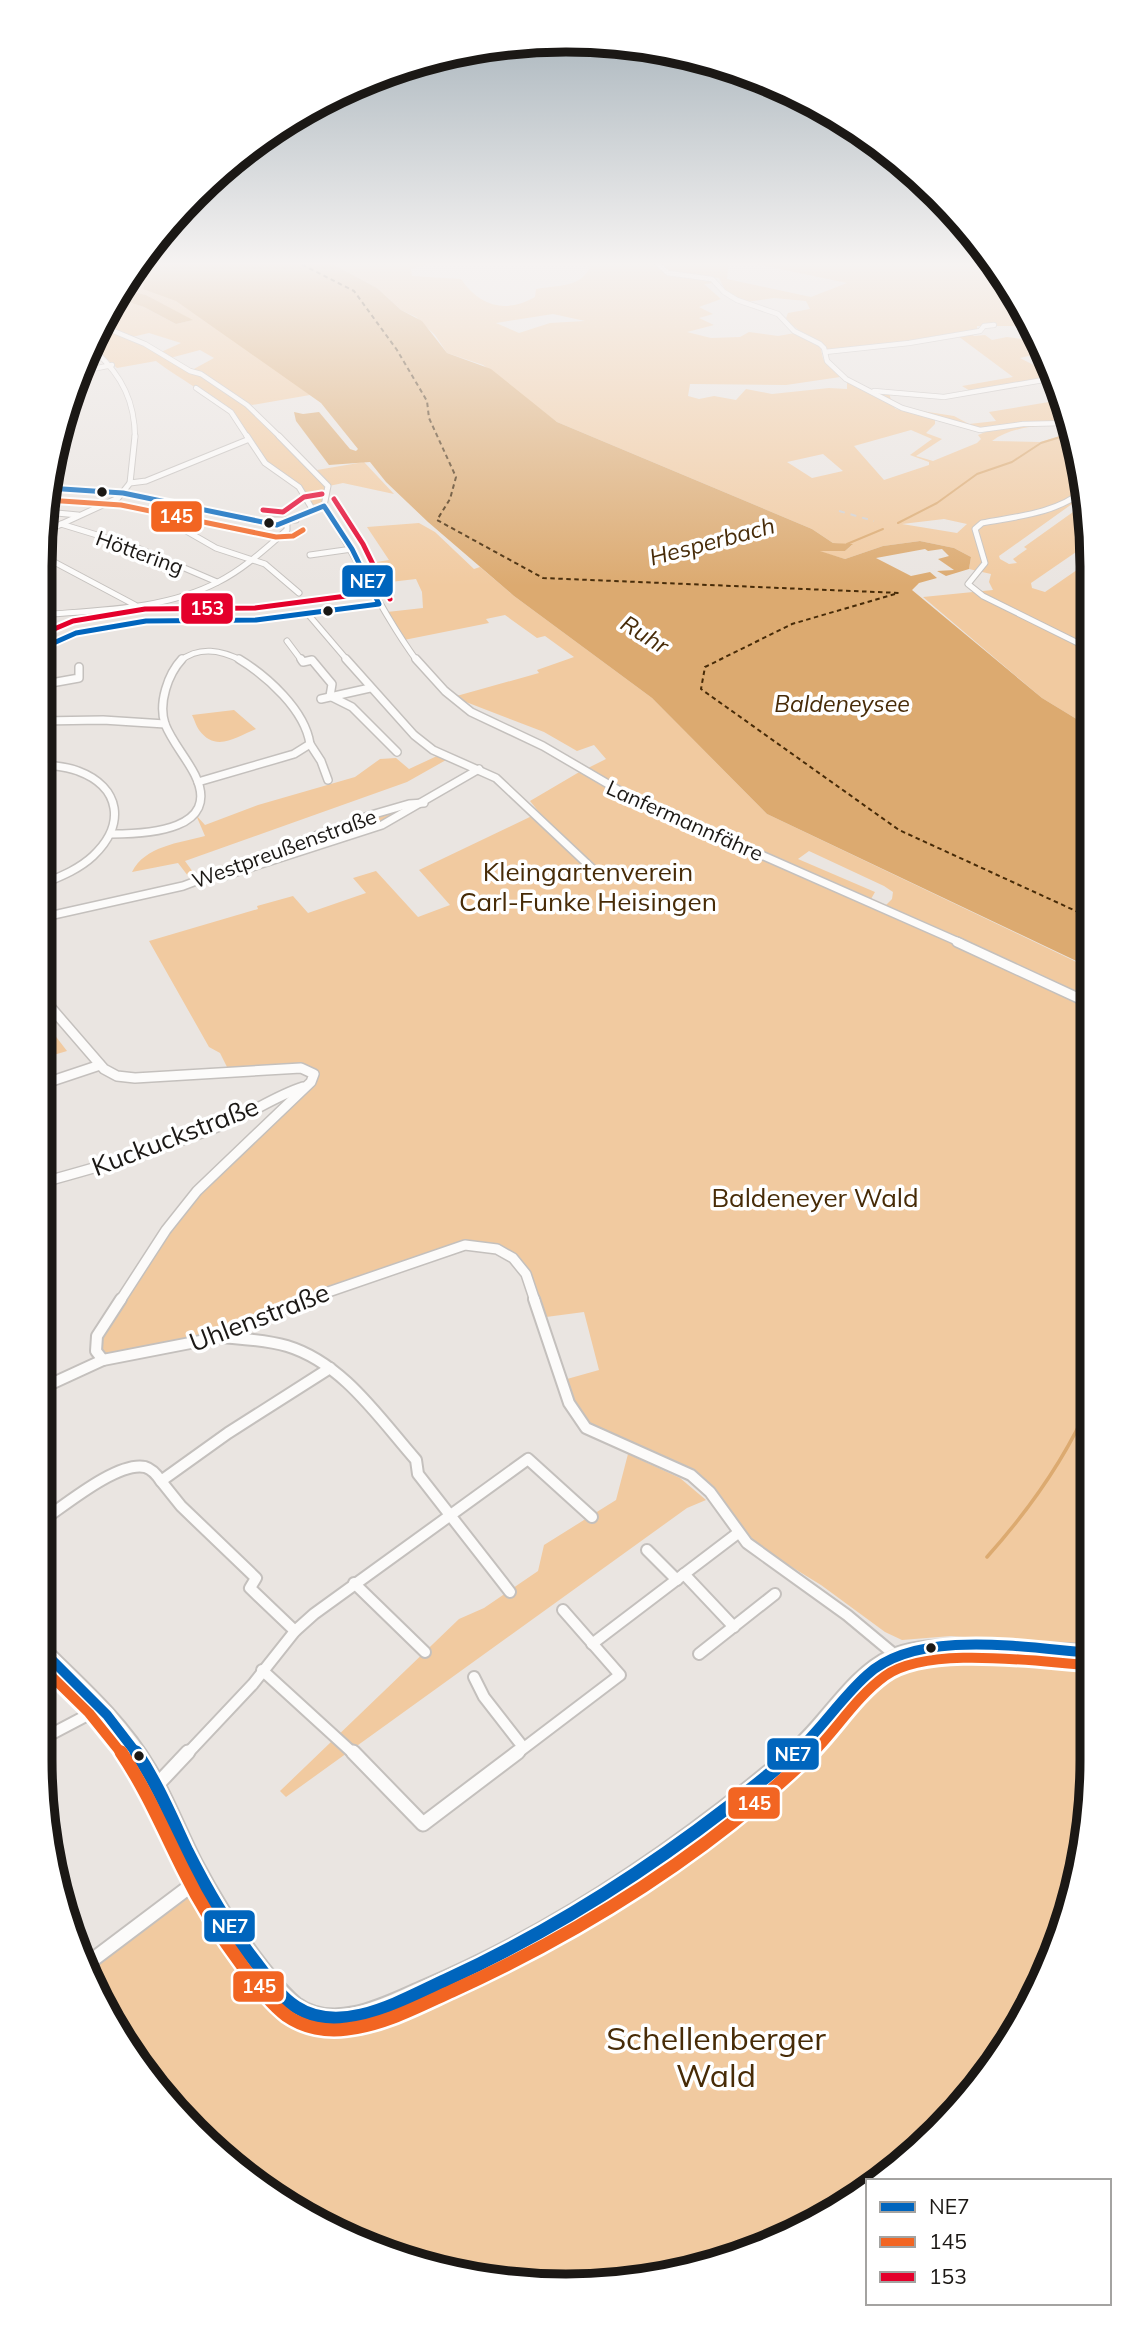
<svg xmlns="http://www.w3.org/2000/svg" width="1132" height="2326" viewBox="0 0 1132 2326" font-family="Mulish,sans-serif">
	<rect width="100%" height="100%" fill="#eae5e1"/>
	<!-- green -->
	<g fill="#f1caa0" fill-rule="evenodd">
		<path d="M327,261H438L411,269L412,276L461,279C479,306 506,314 535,297L536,289C558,285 582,288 591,265L586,261H729L727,279L811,297L847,283L741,261H991L1029,326H977V330L897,343L827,351C817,336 797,334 786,318L788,313L810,309L806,301L774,298L746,302L726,292L719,278L669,272L665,274L711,280L713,283L704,284L721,299L699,307L713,314L699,318L714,325L687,332L711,338L740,337L749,332L778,336L795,333L820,345L823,359L840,377L786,385L690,384L688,396L699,399L714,396L736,400L746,389L772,394L829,388L847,389V379L869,392L889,393L891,400H886L896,409L935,417V424L926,433L942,439L916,456L933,461L977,443L981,439L978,435L988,431L972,428L915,410L954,416L969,424L996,421L989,412L1061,400L1068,424C1043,425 1012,426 992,441L1040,442L1070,433L1086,494L999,556L1000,559L1009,564L1017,563L1013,559L1027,549L1024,547L1087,502V550H1079L1031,583L1032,588L1045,592L1087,563L1088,726L1042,698L923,597L993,590L989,582L991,574L969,569L971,557L954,548L920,541L883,546L845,559L818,551H845L852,545L833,543L812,529L557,422L483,365L447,353L435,335L416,317L401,310L377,288ZM553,314L585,321L550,323L519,333L496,323ZM911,430L932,439L910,455L929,462V465L884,480L854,446ZM823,454L843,471L812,478L787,462ZM944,519L967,524L957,533L902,524Z"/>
		<path d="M138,263L310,395L252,405L239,397L327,486L324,504L307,505C304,485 280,475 266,464C249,450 244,428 231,415C213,396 178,378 156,361L117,368L95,349L107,331L93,349H89L116,298L144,307L176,324L192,320L146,295L121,289ZM149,333L181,343L161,352L170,358L200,350L214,358L192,370L132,337Z"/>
		<polygon points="970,333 974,336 985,335 992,340 1007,337 1038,341 1048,359 1028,356 1020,358 1055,376 972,392 962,386 1013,377 958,336"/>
		<polygon points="364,462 394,494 343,483 329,486 317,470"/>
		<path d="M419,523L435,532L474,569L480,567L514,596L652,698L767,814L1089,968L1091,1646L951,1636L902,1640L885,1632L821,1585L756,1545L683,1466L609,1435L584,1420L575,1406L567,1379L599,1370L584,1312L546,1317L528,1274L498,1248L449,1247L320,1290L255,1316L218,1335L104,1358L99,1354L98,1336L179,1214L309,1085L315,1070L229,1071L220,1053L209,1047L149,941L258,909L257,906L293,896L308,913L366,893L353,878L376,871L418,917L450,905L419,870L534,815L559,837L530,801L581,771L633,797L584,770L606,759L594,745L577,751L544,732L453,697L539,673L537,670L574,657L545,636L537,638L505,615L486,619L489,623L404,640L387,612L423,608L422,592L416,579L373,584L364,564L389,560L367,527ZM809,851L884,886L893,892L892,899L886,905L871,899L875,892L798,859Z"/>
		<path d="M234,710L256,729C236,737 216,753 199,730C196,726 195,721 192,715Z"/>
		<path d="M437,756L446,760L407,782L185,861L198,879L192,881L178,863L132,872C145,846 179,843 205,836L196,815L205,825L258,805L355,777L380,759L396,758L409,769Z"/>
		<path d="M418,804C351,842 271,858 198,880L370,817Z"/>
		<polygon points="40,1016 67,1051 40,1059"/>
		<polygon points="628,1454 680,1478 706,1500 687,1508 286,1797 280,1791 459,1619 484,1608 538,1571 544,1545 616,1500"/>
		<polygon points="1034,1657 1091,1657 1092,1760 1082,1863 1052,1962 1003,2052 938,2131 799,2231 634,2281 463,2276 364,2246 274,2197 149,2080 88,1966 200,1880 292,2007 357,2018 651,1873 785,1776 881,1677 893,1668 918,1663 1010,1666"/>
	</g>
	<!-- water -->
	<g fill="#dcaa70">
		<polygon points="140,261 327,261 377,288 401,310 422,321 447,353 491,369 557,422 812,529 833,543 853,544 845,551 820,551 845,559 883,546 920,541 954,548 971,557 969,569 946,576 937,571 954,570 938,559 949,556 942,549 928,551 925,549 876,558 911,576 930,572 937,578 919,583 912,590 1042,698 1088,726 1089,967 767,814 652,698 514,596 428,522 386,482 370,462 329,465 296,421 294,412 303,414 319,412 350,449 356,451 358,449 321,403 176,301 143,289 144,285 140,279 127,278"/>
		<polygon points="121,289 146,295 193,320 176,324 144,307 116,298"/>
	</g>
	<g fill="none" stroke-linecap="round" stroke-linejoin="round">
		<!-- stream-far1 -->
		<g stroke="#dcaa70" stroke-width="2">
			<polyline points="898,523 937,503 977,474 1012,462 1041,443 1070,434"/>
			<polyline points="847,544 883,529"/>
		</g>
		<!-- stream -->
		<path stroke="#dcaa70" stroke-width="3.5" d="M987,1557C1029,1510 1065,1460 1090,1402"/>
		<!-- ferry -->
		<g stroke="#472b08" stroke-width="2" stroke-dasharray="4.5 3.5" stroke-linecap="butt">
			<polyline points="295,261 354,291 397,350 427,401 429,418 456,477 450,499 437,520 543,578 900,593"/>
			<polyline points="895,594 792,624 705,667 701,689 899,830 1089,917"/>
		</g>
		<!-- minor-far5 casing -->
		<g stroke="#c4c0bd" stroke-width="6">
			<g id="minor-far5">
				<polyline points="655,261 668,273 712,279 724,292 737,300 778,314 794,331 820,344 824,348 827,361 846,379 902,408 980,430 1023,424 1067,423"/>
				<path d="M96,352C122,376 135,402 135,438"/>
				<polyline points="825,352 909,343 980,331 984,326 994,325"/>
				<polyline points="85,356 96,352 94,349 111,330 145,344 190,371 201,374 247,405 281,438"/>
				<polyline points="78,372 112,365"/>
				<polyline points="196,388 231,412 248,438"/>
				<polyline points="874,391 944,397 1055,378"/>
				<polyline points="61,427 64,417"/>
			</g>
		</g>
		<!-- minor-far4 casing -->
		<g stroke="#c4c0bd" stroke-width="7">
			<g id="minor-far4">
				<polyline points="247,436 265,463 299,487 311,507"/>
				<polyline points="279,436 328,486 324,506"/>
				<polyline points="130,483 135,436"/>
				<path d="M48,488L123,493L277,525C295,523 306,508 324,506"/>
				<path d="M1085,490C1054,514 1019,516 982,523L975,529L985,563L968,584L983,596L1088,648"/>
				<path d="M324,506C357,557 381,612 417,661"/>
				<polyline points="46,512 78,515"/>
				<polyline points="267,520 296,520"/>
				<polyline points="169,521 216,548 265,564 299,593"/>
				<polyline points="61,524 133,546 217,582"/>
				<polyline points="44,532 118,498 130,483 146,481 247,440"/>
				<polyline points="41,555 135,605"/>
				<polyline points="310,555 352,549"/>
				<polyline points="307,613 348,661"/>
				<path d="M40,615C99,610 164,610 218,582C244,569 266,548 287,530V525"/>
				<polyline points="287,641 302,661"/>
				<polyline points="40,649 76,633 146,621 256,620 379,604"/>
				<path d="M180,661C199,646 222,650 242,661"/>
				<polyline points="308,661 313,661"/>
			</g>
		</g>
		<!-- minor-far3 casing -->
		<g stroke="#c4c0bd" stroke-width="10">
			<g id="minor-far3">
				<polyline points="301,659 303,662 312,660 332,684 330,696 352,707 397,752"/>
				<polyline points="346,659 414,735 433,750 496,778 597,873"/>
				<polyline points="416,659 445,691 471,712 543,746 632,798 961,943"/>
				<polyline points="40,685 79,678 79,667"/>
				<polyline points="321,699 370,688"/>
				<polyline points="40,721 103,720 165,724"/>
				<polyline points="310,744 321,761 328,780"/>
				<path d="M40,764C52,766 66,766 78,771C121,787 126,825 93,856C78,870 59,877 40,885"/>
				<path d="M198,782L294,754L310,744C305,710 267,676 239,659"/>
				<path d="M112,834C148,834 222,830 195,775C186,757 172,742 165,724C158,703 168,674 182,659"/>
				<polyline points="221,877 382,825 479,769"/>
				<polyline points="40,918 183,886 371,815 409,804 424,803"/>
			</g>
		</g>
		<!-- minor-far2 casing -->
		<g stroke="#c4c0bd" stroke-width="12">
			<g id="minor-far2">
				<polyline points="957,942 1089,1003"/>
				<polyline points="40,995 104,1069 117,1076 135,1078 301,1068 314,1074 311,1082 197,1191 166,1230 120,1301"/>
				<polyline points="40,1085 100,1065"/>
				<path d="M40,1183C102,1166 165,1148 225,1124C252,1113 275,1096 303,1087"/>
				<polyline points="302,1301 465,1245 497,1249 513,1258 526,1274 535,1301"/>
			</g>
		</g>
		<!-- minor-far1 casing -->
		<g stroke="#c4c0bd" stroke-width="14">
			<g id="minor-far1">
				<polyline points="534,1299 569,1403 586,1428 691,1475 710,1492 747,1543 847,1615 895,1655"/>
				<path d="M222,1337C244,1339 266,1340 287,1346C343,1363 379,1418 416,1460L418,1474L510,1592"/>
				<polyline points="103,1360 96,1351 97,1336 121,1299"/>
				<polyline points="40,1389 103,1360 216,1338 306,1299"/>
				<polyline points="161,1481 181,1506 256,1578 250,1588 295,1631"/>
				<path d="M40,1522C63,1507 117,1461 145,1467C152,1469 157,1475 161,1481L228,1433L330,1368"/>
				<polyline points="647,1550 677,1580"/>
				<polyline points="684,1574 734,1627"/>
				<polyline points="354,1583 425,1652"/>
				<polyline points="592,1644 738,1533"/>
				<polyline points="699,1654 775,1594"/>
				<polyline points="262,1670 354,1754"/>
				<polyline points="474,1677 484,1697 523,1747"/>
				<polyline points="40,1740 99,1709"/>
				<polyline points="187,1754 253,1684 295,1631 314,1614 528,1459 592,1517"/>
				<polyline points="516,1754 620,1675 563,1610"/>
			</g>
		</g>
		<!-- minor casing -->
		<g stroke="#c4c0bd" stroke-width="17">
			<g id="minor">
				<polyline points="353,1752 423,1824 518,1752"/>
				<polyline points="156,1786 188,1752"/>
				<polyline points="87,1964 201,1878"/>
			</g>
		</g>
		<!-- secondary casing -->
		<g stroke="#c4c0bd" stroke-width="4">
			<path id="secondary" d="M961,1640L1091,1645V1660C1045,1659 933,1644 895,1664C859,1684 834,1729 804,1756C694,1855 567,1937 432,1996C403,2008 373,2025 342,2027C324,2029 305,2024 290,2014C275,2004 264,1988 253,1974C227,1942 206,1907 188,1870C170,1835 157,1799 136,1766C110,1726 74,1693 40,1659V1641L46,1643C85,1681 127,1718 155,1766C173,1796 185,1829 201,1860C220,1896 242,1931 267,1963C277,1975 287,1989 300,1999C336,2025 387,1996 422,1981C556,1924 676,1842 787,1748C822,1719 846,1671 888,1651C910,1640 937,1641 961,1640Z"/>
		</g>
		<!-- minor-far5 -->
		<use href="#minor-far5" stroke="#fcfbfa" stroke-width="4.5"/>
		<!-- minor-far4 -->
		<use href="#minor-far4" stroke="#fcfbfa" stroke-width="5"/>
		<!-- minor-far3 -->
		<use href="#minor-far3" stroke="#fcfbfa" stroke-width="7"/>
		<!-- minor-far2 -->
		<use href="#minor-far2" stroke="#fcfbfa" stroke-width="9"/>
		<!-- minor-far1 -->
		<use href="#minor-far1" stroke="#fcfbfa" stroke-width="10"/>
		<!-- minor -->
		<use href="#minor" stroke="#fcfbfa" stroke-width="13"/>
		<!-- secondary -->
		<use href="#secondary" fill="#f6f3ef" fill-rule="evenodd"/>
		<!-- rail -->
		<polyline stroke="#d3d1d1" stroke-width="2" stroke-dasharray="6 6" stroke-linecap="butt" points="839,511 874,521"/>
		<!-- bus-1-far2 casing -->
		<g stroke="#fff" stroke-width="9">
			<polyline id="bus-1-far2" points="40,649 76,633 146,621 256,620 379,604 352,549 324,506 277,525 123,493 48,488"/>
		</g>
		<!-- bus-1-far1 casing -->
		<g stroke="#fff" stroke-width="16">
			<g id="bus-1-far1">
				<polyline points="40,1648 107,1715 137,1754"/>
				<path d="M794,1754C821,1730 840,1699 867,1675C918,1628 1026,1648 1091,1653"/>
			</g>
		</g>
		<!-- bus-1 casing -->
		<g stroke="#fff" stroke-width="18">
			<path id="bus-1" d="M136,1752C157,1783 171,1817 187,1851C207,1891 229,1929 257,1964C268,1979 280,1997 296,2007C342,2037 402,2000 446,1980C574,1921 689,1843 796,1752"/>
		</g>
		<!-- bus-2-far2 casing -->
		<g stroke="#fff" stroke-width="9">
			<polyline id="bus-2-far2" points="47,500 121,505 276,537 293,536 303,530"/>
		</g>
		<!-- bus-2-far1 casing -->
		<g stroke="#fff" stroke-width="16">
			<g id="bus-2-far1">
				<polyline points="40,1665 89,1713 122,1754"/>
				<path d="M812,1754C837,1729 856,1697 885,1676C928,1645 1037,1662 1090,1665"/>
			</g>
		</g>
		<!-- bus-2 casing -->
		<g stroke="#fff" stroke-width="18">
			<path id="bus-2" d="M121,1752C146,1789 163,1829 183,1869C200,1904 221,1937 244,1968C257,1985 270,2003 287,2016C304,2028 327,2032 347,2029C384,2025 419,2006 452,1991C582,1932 710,1852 813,1752"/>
		</g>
		<!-- bus-3 casing -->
		<g stroke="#fff" stroke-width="9">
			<g id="bus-3">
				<polyline points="334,499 363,544 390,599"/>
				<polyline points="263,510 283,512 304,497 322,494"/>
				<polyline points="40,635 73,621 145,609 255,608 377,592"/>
			</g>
		</g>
		<!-- bus-1-far2 -->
		<use href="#bus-1-far2" stroke="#0065bd" stroke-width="5"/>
		<!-- bus-1-far1 -->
		<use href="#bus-1-far1" stroke="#0065bd" stroke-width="10"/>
		<!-- bus-1 -->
		<use href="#bus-1" stroke="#0065bd" stroke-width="13"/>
		<!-- bus-2-far2 -->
		<use href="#bus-2-far2" stroke="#f26522" stroke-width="5"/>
		<!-- bus-2-far1 -->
		<use href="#bus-2-far1" stroke="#f26522" stroke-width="10"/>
		<!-- bus-2 -->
		<use href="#bus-2" stroke="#f26522" stroke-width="13"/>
		<!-- bus-3 -->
		<use href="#bus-3" stroke="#e4002b" stroke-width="5"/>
	</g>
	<!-- sky -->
	<linearGradient id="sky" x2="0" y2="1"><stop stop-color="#a3b0b8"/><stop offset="0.45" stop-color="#f6f3f2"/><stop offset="1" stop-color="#f6f3f2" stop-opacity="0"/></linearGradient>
	<rect width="1132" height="586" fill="url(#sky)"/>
	<!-- markers -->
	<g fill="#1b1815" stroke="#fff" stroke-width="2.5">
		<circle cx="102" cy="492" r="6"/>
		<circle cx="269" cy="523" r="6"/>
		<circle cx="328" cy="611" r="6"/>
		<circle cx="931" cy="1648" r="6"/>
		<circle cx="139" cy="1756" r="6"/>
	</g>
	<g text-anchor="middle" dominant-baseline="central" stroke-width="7" stroke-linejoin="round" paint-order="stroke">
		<!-- far-street labels -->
		<g font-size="21" fill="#1b1815" stroke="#fff">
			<text transform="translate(140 552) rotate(20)">Höttering</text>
			<text transform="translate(685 820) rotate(24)">Lanfermannfähre</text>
			<text transform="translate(284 848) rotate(-20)">Westpreußenstraße</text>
		</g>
		<!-- far-water labels -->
		<g font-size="23" font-style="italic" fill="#472b08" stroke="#fff">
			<text transform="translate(712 541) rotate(-15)">Hesperbach</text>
			<text transform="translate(645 634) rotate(32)">Ruhr</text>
			<text x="842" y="703">Baldeneysee</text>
		</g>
		<!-- park labels -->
		<g font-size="26" fill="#472b07" stroke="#fff">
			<text x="588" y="871">Kleingartenverein<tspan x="588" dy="30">Carl-Funke Heisingen</tspan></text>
			<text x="815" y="1197">Baldeneyer Wald</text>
		</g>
		<!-- street labels -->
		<g font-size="26" fill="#1b1815" stroke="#fff">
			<text transform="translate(175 1136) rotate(-21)">Kuckuckstraße</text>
			<text transform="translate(259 1317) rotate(-21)">Uhlenstraße</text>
		</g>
		<!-- near-park labels -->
		<g font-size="32" fill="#472b07" stroke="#fff">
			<text x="716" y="2038">Schellenberger<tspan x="716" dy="37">Wald</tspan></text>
		</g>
	</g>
	<!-- crop -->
	<path d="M0 0H1132V2326H0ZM566 52H566A514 514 0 0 1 1080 566V1760A514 514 0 0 1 566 2274H566A514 514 0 0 1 52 1760V566A514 514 0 0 1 566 52Z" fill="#fff" fill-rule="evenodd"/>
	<path fill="none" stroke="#1b1815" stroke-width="9" d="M566 52H566A514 514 0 0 1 1080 566V1760A514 514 0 0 1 566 2274H566A514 514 0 0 1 52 1760V566A514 514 0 0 1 566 52Z"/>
	<g stroke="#fff" stroke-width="2.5">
		<rect x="150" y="500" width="53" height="33" rx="7" fill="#f26522"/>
		<rect x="341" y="564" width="53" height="34" rx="7" fill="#0065bd"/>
		<rect x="180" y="592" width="54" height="33" rx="7" fill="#e4002b"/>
		<rect x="766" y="1737" width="54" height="34" rx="7" fill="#0065bd"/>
		<rect x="727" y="1786" width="54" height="34" rx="7" fill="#f26522"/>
		<rect x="203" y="1909" width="53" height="34" rx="7" fill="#0065bd"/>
		<rect x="232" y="1970" width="53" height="33" rx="7" fill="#f26522"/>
	</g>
	<g font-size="19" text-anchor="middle" font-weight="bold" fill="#fff">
		<text x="176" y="523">145</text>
		<text x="368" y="588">NE7</text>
		<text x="207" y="615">153</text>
		<text x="793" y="1761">NE7</text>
		<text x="754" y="1810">145</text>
		<text x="230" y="1933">NE7</text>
		<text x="259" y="1993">145</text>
	</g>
	<!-- legend -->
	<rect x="866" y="2179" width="245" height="126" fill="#ffffff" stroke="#a4a3a1" stroke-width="2"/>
	<rect x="880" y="2202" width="35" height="10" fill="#0065bd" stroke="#a4a3a1" stroke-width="2"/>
	<text x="929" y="2214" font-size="21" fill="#1b1815">NE7</text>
	<rect x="880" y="2237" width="35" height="10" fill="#f26522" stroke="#a4a3a1" stroke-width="2"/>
	<text x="929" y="2249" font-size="21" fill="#1b1815">145</text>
	<rect x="880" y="2272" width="35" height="10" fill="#e4002b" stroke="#a4a3a1" stroke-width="2"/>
	<text x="929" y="2284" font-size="21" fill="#1b1815">153</text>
</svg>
